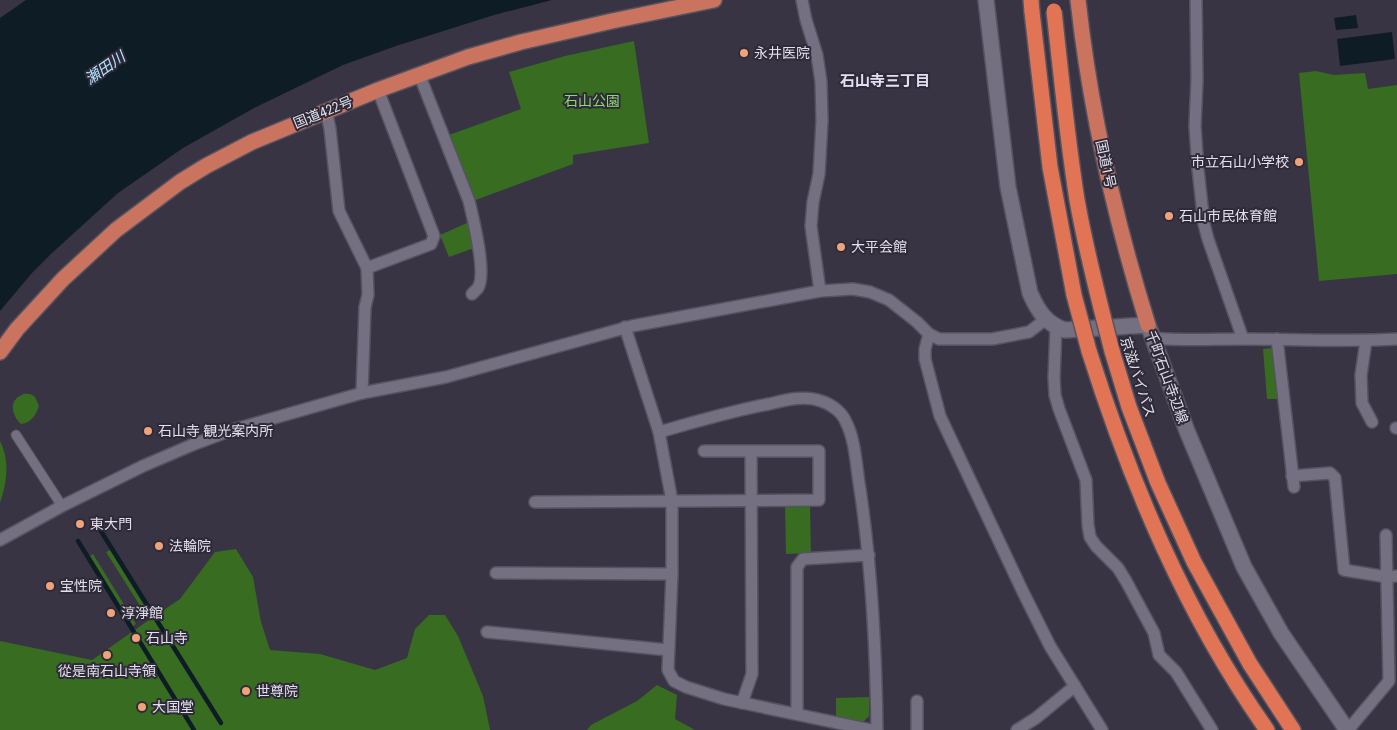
<svg xmlns="http://www.w3.org/2000/svg" width="1397" height="730" viewBox="0 0 1397 730" font-family="'Roboto Condensed','Noto Sans JP',sans-serif">
	<rect width="100%" height="100%" fill="#383444"/>
	<!-- green -->
	<g fill="#376c21">
		<polygon points="634,41 649,143 573,155 573,164 473,201 449,135 521,109 509,72 565,56"/>
		<polygon points="1316,71 1334,75 1365,73 1368,89 1397,85 1397,274 1319,281 1299,73"/>
		<polygon points="469,222 474,248 449,257 440,235"/>
		<polygon points="1271,348 1276,352 1282,399 1267,399 1263,349"/>
		<path d="M23,394C34,393 35,396 39,406C36,415 31,423 21,424C15,419 9,406 16,399C17,397 22,395 23,394Z"/>
		<path d="M0,441C10,461 7,482 0,503Z"/>
		<polygon points="810,505 811,553 786,554 785,506"/>
		<polygon points="236,549 253,577 261,622 270,650 320,654 375,670 407,658 415,629 429,615 445,615 458,636 483,696 490,730 0,730 0,641 92,660 149,620 106,552 110,550 152,618 180,599 215,552"/>
		<polygon points="93,554 136,624 133,626 90,556"/>
		<polygon points="657,685 677,695 675,719 695,730 587,730 591,725 637,701"/>
		<polygon points="869,697 869,716 863,722 836,717 836,698"/>
	</g>
	<!-- water -->
	<g fill="#0e1d25">
		<polygon points="26,0 552,0 494,15 396,46 343,65 254,108 183,148 118,193 52,253 32,273 0,311 0,18"/>
		<polygon points="1356,15 1358,28 1336,30 1334,18"/>
		<polygon points="1392,32 1395,59 1340,66 1337,39"/>
	</g>
	<g fill="none" stroke-linecap="round" stroke-linejoin="round">
		<!-- stream -->
		<g stroke="#0e1d25" stroke-width="4.5">
			<polyline points="99,528 221,723"/>
			<polyline points="78,541 194,730"/>
		</g>
		<!-- pedestrian casing -->
		<g stroke="#565360" stroke-width="11">
			<polyline id="pedestrian" points="16,435 62,506"/>
		</g>
		<!-- minor casing -->
		<g stroke="#565360" stroke-width="14">
			<g id="minor">
				<polyline points="802,0 806,20 817,55 821,82 822,121 819,174 813,202 811,226 820,291"/>
				<polyline points="1196,0 1197,80 1195,126 1198,169 1204,224 1208,239 1243,339"/>
				<path d="M419,74L469,201C473,218 487,273 478,288C476,290 474,292 472,294"/>
				<polyline points="326,110 330,129 339,211 367,268 368,295 365,307 362,393"/>
				<polyline points="367,268 431,244 434,236 378,90"/>
				<polyline points="625,327 659,432 672,501 672,574 668,670 674,681 686,687 724,699 871,730"/>
				<polyline points="1056,327 1054,378 1055,395 1059,409 1086,480 1088,525 1090,537 1096,546 1118,568 1126,581 1154,633 1159,655 1176,672 1212,730"/>
				<polyline points="929,334 925,349 925,359 940,416 1023,592 1050,646 1102,730"/>
				<path d="M1153,338C1183,341 1214,339 1244,339C1295,339 1346,342 1397,339"/>
				<polyline points="1277,339 1294,487"/>
				<polyline points="1366,341 1361,375 1362,403 1372,422"/>
				<polyline points="1396,428 1397,428"/>
				<path d="M659,432C695,422 732,411 769,404C786,400 804,395 821,401C831,404 842,412 846,422C856,442 856,467 860,489C872,570 876,648 877,730"/>
				<polyline points="1292,476 1330,473 1335,478 1344,570 1387,577 1397,576"/>
				<polyline points="535,502 819,500 819,451 704,451"/>
				<polyline points="0,540 62,506 143,466 192,445 232,430 362,393 446,377 632,326 820,291 853,289 870,292 889,300 917,322 929,334 939,339 992,339 1029,332 1046,319"/>
				<polyline points="496,573 672,574"/>
				<polyline points="487,632 668,650"/>
				<polyline points="742,703 752,674 751,451"/>
				<polyline points="797,714 797,567 803,559 869,555"/>
				<polyline points="917,730 917,701"/>
				<polyline points="1017,730 1036,718 1075,686"/>
				<polyline points="1348,730 1389,681 1386,535"/>
			</g>
		</g>
		<!-- secondary casing -->
		<g stroke="#565360" stroke-width="18">
			<path id="secondary" d="M986,0L1008,187L1030,293C1038,311 1046,324 1065,330L1148,325L1187,431L1244,567L1281,633L1347,730"/>
		</g>
		<!-- trunk casing -->
		<g stroke="#565360" stroke-width="18">
			<g id="trunk">
				<path d="M1078,0C1090,110 1115,219 1148,325"/>
				<polyline points="0,352 17,329 63,279 116,230 180,182 206,166 252,142 378,90 468,57 521,42 612,21 714,0"/>
			</g>
		</g>
		<!-- motorway casing -->
		<g stroke="#565360" stroke-width="18">
			<g id="motorway">
				<polyline points="1031,0 1032,12"/>
				<path d="M1089,351C1131,484 1186,615 1267,730"/>
				<polyline points="1112,351 1129,407 1158,483 1194,562 1250,664 1293,730"/>
			</g>
		</g>
		<!-- pedestrian -->
		<use href="#pedestrian" stroke="#746f81" stroke-width="9"/>
		<!-- minor -->
		<use href="#minor" stroke="#746f81" stroke-width="11"/>
		<!-- secondary -->
		<use href="#secondary" stroke="#746f81" stroke-width="15"/>
		<!-- trunk -->
		<use href="#trunk" stroke="#ca735e" stroke-width="15"/>
		<!-- motorway -->
		<use href="#motorway" stroke="#e07455" stroke-width="15"/>
		<!-- motorway-bridge casing -->
		<g stroke="#565360" stroke-width="18" stroke-linecap="butt">
			<g id="motorway-bridge">
				<path d="M1054,11C1061,74 1067,137 1077,200C1086,251 1099,301 1112,351"/>
				<polyline points="1032,12 1050,167 1074,295 1089,351"/>
			</g>
		</g>
		<!-- motorway-bridge -->
		<use href="#motorway-bridge" stroke="#e07455" stroke-width="15"/>
	</g>
	<!-- markers -->
	<g fill="#efa378" stroke="#2e2a39" stroke-width="2">
		<circle cx="744" cy="53" r="5"/>
		<circle cx="1299" cy="162" r="5"/>
		<circle cx="1169" cy="216" r="5"/>
		<circle cx="841" cy="247" r="5"/>
		<circle cx="148" cy="431" r="5"/>
		<circle cx="80" cy="524" r="5"/>
		<circle cx="159" cy="546" r="5"/>
		<circle cx="50" cy="586" r="5"/>
		<circle cx="111" cy="613" r="5"/>
		<circle cx="136" cy="638" r="5"/>
		<circle cx="107" cy="655" r="5"/>
		<circle cx="246" cy="691" r="5"/>
		<circle cx="142" cy="707" r="5"/>
	</g>
	<g text-anchor="middle" dominant-baseline="central" stroke-width="4" stroke-linejoin="round" paint-order="stroke">
		<!-- poi labels -->
		<g font-size="14" fill="#e2e0ea" stroke="#2e2a39" text-anchor="start">
			<text x="754" y="53">永井医院</text>
			<text x="1289" y="162" text-anchor="end">市立石山小学校</text>
			<text x="1179" y="216">石山市民体育館</text>
			<text x="851" y="247">大平会館</text>
			<text x="158" y="431">石山寺 観光案内所</text>
			<text x="90" y="524">東大門</text>
			<text x="169" y="546">法輪院</text>
			<text x="60" y="586">宝性院</text>
			<text x="121" y="613">淳淨館</text>
			<text x="146" y="638">石山寺</text>
			<text x="107" y="671" text-anchor="middle">從是南石山寺領</text>
			<text x="256" y="691">世尊院</text>
			<text x="152" y="707">大国堂</text>
		</g>
		<!-- park labels -->
		<g font-size="14" fill="#8cd96f" stroke="#2e2a39">
			<text x="592" y="101">石山公園</text>
		</g>
		<!-- street labels -->
		<g font-size="14" fill="#e2e0ea" stroke="#2e2a39">
			<text transform="translate(323 112) rotate(-22)">国道422号</text>
			<text transform="translate(1106 164) rotate(78)">国道1号</text>
			<text transform="translate(1138 377) rotate(72)">京滋バイパス</text>
			<text transform="translate(1167 377) rotate(70)">千町石山寺辺線</text>
		</g>
		<!-- water labels -->
		<g font-size="15" font-style="italic" fill="#b1e3fe" stroke="#2e2a39">
			<text transform="translate(105 68) rotate(-35)">瀬田川</text>
		</g>
		<!-- neighbourhood labels -->
		<g font-size="15" font-weight="bold" fill="#e2ddf1" stroke="#2e2a39">
			<text x="885" y="81">石山寺三丁目</text>
		</g>
	</g>
</svg>
